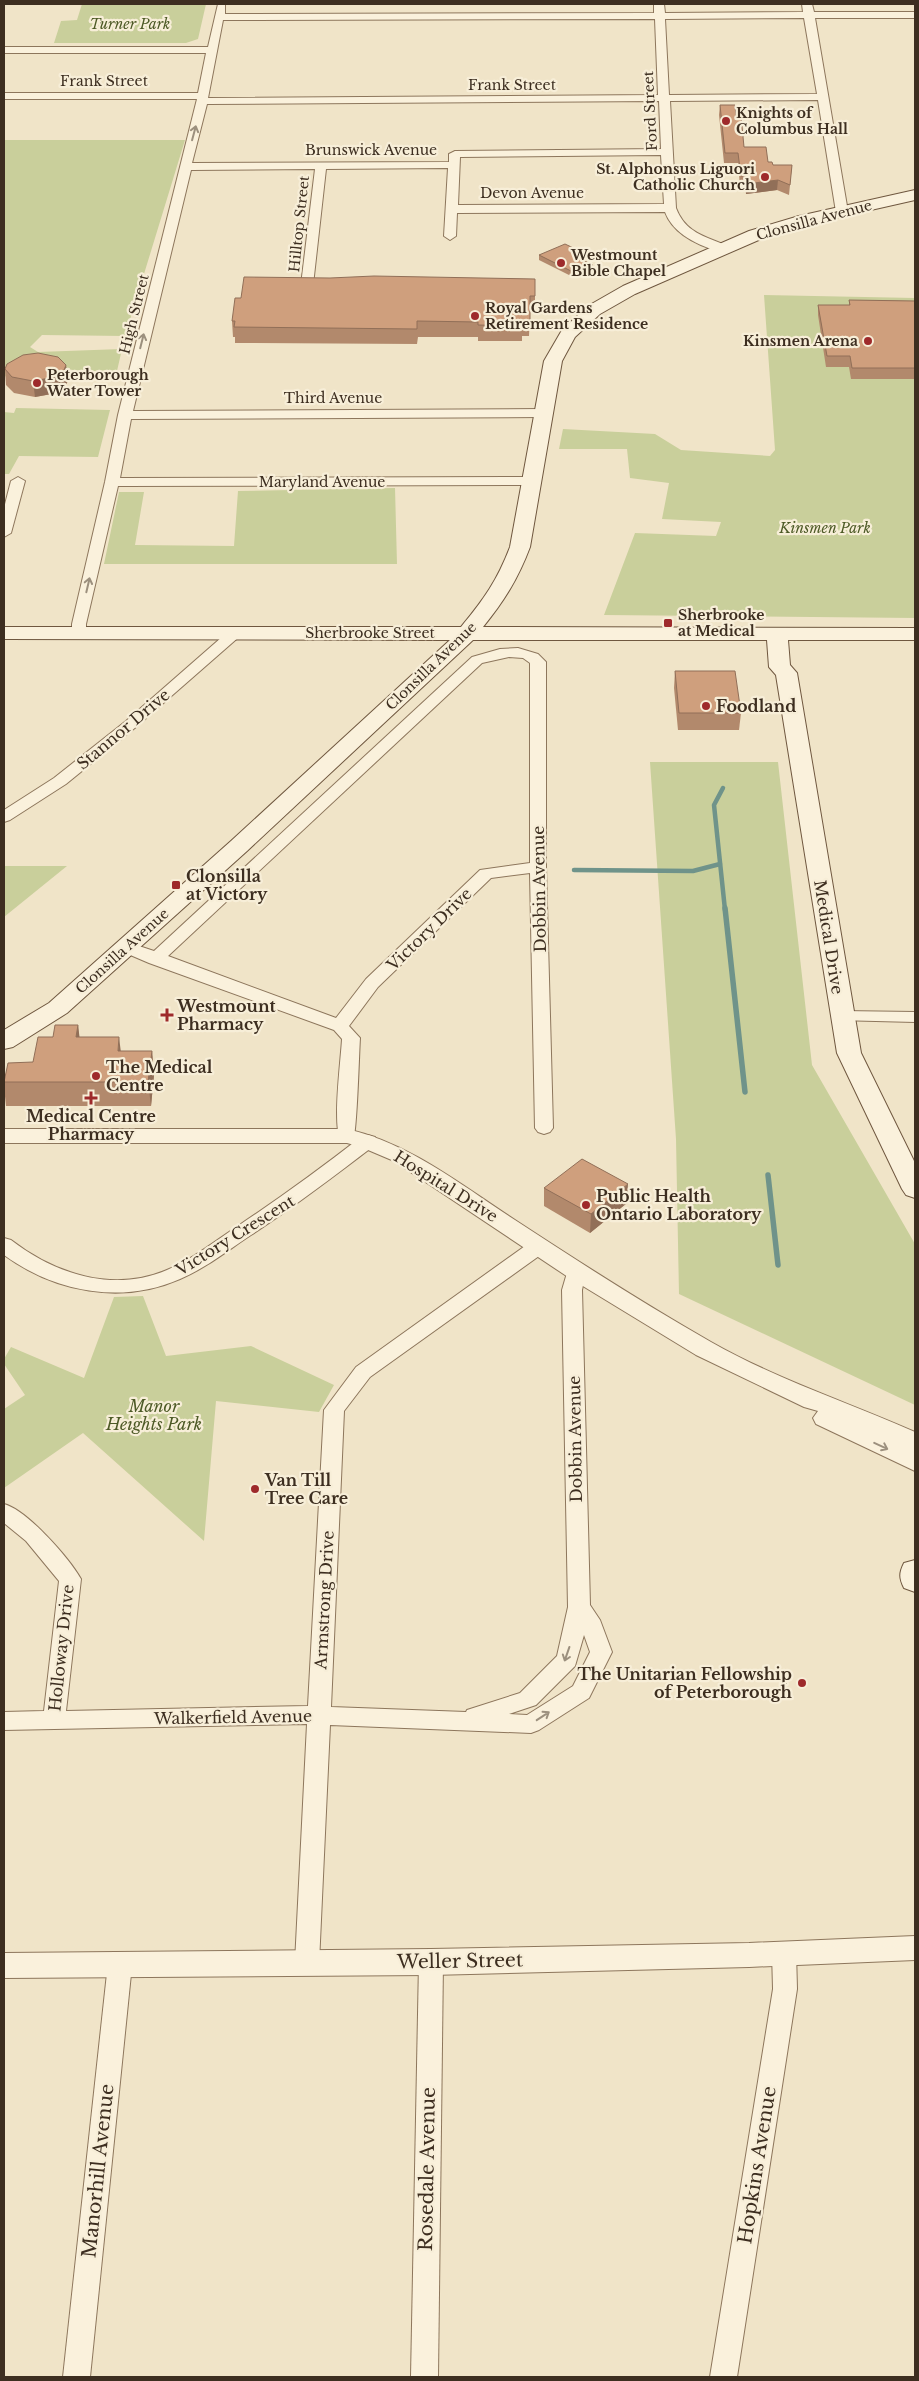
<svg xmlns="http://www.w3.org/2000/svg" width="919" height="2381" viewBox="0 0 919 2381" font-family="'Libre Baskerville',serif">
	<rect width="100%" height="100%" fill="#f0e4c8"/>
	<!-- green -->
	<g fill="#c9cf9b">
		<polygon points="82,4 206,4 198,39 186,43 54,43 61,21 77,20"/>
		<polygon points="4,140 185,140 125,336 42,335 30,347 38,352 122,349 117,371 79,371 43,365 13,368 4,378"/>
		<polygon points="764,295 915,298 915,618 604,615 635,533 716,536 721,522 662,519 669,483 630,478 627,449 559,449 563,429 655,434 681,450 770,456 775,450"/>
		<polygon points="16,408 110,410 98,457 19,456 9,474 4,474 4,412 14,413"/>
		<polygon points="395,488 397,564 104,564 119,492 144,492 135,545 234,546 238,491"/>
		<polygon points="650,762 778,762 812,1065 915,1244 915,1405 679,1294 676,1139"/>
		<polygon points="4,866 67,866 4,917"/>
		<polygon points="143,1296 166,1356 251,1346 334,1385 319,1412 216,1401 204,1541 83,1433 4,1488 4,1409 25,1395 4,1364 4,1359 11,1347 84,1378 114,1297"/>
	</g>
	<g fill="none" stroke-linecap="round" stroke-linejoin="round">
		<!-- stream-far1 -->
		<g stroke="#6f938a" stroke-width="4.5">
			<polyline points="723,788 714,805 725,910"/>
			<polyline points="574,870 693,871 720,864"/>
		</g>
		<!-- stream -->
		<g stroke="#6f938a" stroke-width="5.5">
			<polyline points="725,908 745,1092"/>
			<polyline points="768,1175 778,1265"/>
		</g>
		<!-- minor casing -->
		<g stroke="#8d765c" stroke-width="2">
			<g id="minor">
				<path d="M218,4H225V14L654,13V4H664L665,13L803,12L802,4H812L814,12H915V18H815L848,212L846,215L842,216L836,212L818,100L670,101L676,208C685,232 704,236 725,245L727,248L725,251L721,252C699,246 673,234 665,212L457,213L456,236L450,240L444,236L448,168L326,169L313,285L307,289L301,285L315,169L191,170L133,411L542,409L549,413L542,417L131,419L120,478L531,477L538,481L531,485L118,486L86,624V633L79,637L72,633V624L105,482L118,415L197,99H4V93H198L206,53H4V47H208ZM804,18L817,94L669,95L665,19ZM655,19L658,95L208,98L223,20ZM659,101L661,149L455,151L449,154V162L192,163L207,104ZM661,155L664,204L458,205L460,157Z"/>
				<polygon points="18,477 25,481 11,533 4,537 4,508 11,481"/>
				<polygon points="235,629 242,633 240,636 136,727 66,784 10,820 4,822 4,810 54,778 126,721 230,630"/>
				<path d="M518,648L538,654L546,662V867L553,1128L550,1132L544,1134L538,1132L535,1128L530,873L491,878L378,987L349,1026L360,1038C359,1052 357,1135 353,1140L347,1142L341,1140C332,1127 341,1059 342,1039L334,1030L149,963L121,951L118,947L121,943L127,942L154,951L472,657L500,649ZM509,657L523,658L530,663V863L480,870L366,979L336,1018L168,956L482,663Z"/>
				<polygon points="842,1011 915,1012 915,1022 836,1020 833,1016 836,1012"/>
				<path d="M368,1135L375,1137L377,1141L375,1145C334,1176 294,1207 251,1235C228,1250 206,1268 180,1279C121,1305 55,1292 4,1255V1238L11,1240C55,1274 113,1293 167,1270C193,1259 215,1241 238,1226C280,1198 321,1168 361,1137Z"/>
				<path d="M539,1239L546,1241L549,1246L546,1251L370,1377L344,1411L331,1707L466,1712L467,1710L520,1693L557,1656L568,1607L562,1290L569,1266L576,1264L583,1266L586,1271L582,1290L590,1605L600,1620L612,1652L589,1698L539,1730L531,1733L330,1725L319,1963L316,1970L307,1973L298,1970L295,1963L307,1724L4,1730V1712L44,1711L59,1581L26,1541L4,1523V1504C27,1510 69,1558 81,1579L66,1711L308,1706L324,1410L356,1367L532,1241ZM584,1635L590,1652L573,1686L527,1715L509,1714L536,1705L575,1666Z"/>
				<polygon points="784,1942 793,1945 796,1952 797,1989 737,2377 710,2377 773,1989 772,1952 775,1945"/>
				<polygon points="431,1952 440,1955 443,1962 438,2377 411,2377 419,1962 422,1955"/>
				<polygon points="120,1954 129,1957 132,1964 90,2377 63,2377 108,1964 111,1957"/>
			</g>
		</g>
		<!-- tertiary casing -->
		<g stroke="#8d765c" stroke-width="2">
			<g id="tertiary">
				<path d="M4,1129H347C411,1144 461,1185 515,1220C579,1262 644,1304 711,1342C776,1379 847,1402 915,1432V1471L816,1424L813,1418L818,1411L804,1407L696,1355L568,1277L394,1161L361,1147L347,1143H4Z"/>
				<polygon points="915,1936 915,1960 749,1967 431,1975 4,1978 4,1953 431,1949 749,1943"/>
			</g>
		</g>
		<!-- secondary casing -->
		<g stroke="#6f573f" stroke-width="2">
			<g id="secondary">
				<path d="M915,190V200L809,224L761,239L635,294L600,314L575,337L562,361L530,547C518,579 504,601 483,627L915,628V640H788L790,665L797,673L861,1053L915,1163V1198L906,1195L902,1189L837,1053L776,675L769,667L767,640H473L247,851L67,1013L13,1047L4,1049V1030L49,1003L231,841L450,640L4,639V627H461C484,599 497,581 510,547L544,361L562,330L588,306L623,286L749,231L799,216Z"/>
				<path d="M915,1560V1592L904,1588C899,1578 899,1573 904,1563Z"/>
			</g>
		</g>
		<!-- minor -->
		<use href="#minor" fill="#faf1dc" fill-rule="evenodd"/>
		<!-- tertiary -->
		<use href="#tertiary" fill="#faf1dc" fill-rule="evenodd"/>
		<!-- secondary -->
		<use href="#secondary" fill="#faf1dc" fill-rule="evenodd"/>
	</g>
	<!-- wall -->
	<g fill="#b2896c">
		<polygon points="720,105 736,116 744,147 773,165 792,165 789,195 777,190 746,194 745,186 740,186 738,163 724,163 719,115"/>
		<polygon points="539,255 582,257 581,260 593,265 593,270 575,278 539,260"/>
		<polygon points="330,278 535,279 535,312 530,312 529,336 522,336 522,341 478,341 478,337 418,337 417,344 235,343 235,337 233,337 232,321 241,298"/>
		<polygon points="849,300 915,301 915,379 851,379 849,367 826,367 818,315 818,305 849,305"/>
		<polygon points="66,365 68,381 65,386 57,393 35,397 14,393 6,385 5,369"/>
		<polygon points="675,671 741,713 739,730 678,730 674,688"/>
		<polygon points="78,1025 79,1037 121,1051 152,1051 154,1075 151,1106 6,1106 4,1087 4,1079 33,1062 53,1037"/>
		<polygon points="544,1188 627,1203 590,1233 544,1206"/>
	</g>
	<!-- shaded-wall -->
	<g fill="#916f58">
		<polygon points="778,180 777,190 746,194 746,184"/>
		<polygon points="582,252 581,260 576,257 578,253"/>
		<polygon points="593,265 593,270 575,278 575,273"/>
		<polygon points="66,365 68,381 65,386 57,393 35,397 33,381"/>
		<polygon points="78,1025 81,1049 76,1037"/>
		<polygon points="119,1037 122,1061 118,1051"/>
		<polygon points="152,1051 154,1075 151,1106 148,1082"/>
		<polygon points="628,1184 627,1203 590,1233 591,1214"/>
	</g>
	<!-- building -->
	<g fill="#cf9f7d" stroke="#916f58">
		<polygon points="720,105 735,105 736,116 741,116 744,147 766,147 768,162 772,162 773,165 792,165 790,185 778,180 746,184 746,176 741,176 738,153 725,153"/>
		<polygon points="565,244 582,252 578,253 581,255 576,257 593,265 575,273 539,255"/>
		<polygon points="374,276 535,279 535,296 530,296 530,321 522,321 522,326 478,325 478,322 417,321 417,329 234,327 235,321 232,321 235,298 241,298 244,277 330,278"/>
		<polygon points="849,300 915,301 915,368 852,368 850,356 827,356 818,305 850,305"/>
		<polygon points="38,353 58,357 66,365 64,370 55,377 33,381 12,377 5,369 7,364 23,355"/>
		<polygon points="675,671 735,671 741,713 679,713"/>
		<polygon points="55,1025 78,1025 76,1037 119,1037 118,1051 152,1051 148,1082 4,1082 8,1063 33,1062 38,1037 53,1037"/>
		<polygon points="582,1159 628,1184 591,1214 544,1188"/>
	</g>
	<!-- one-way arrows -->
	<defs><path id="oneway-shaft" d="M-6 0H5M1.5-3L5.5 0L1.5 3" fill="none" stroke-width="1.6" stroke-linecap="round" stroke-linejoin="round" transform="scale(1.25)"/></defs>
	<g stroke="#9c907e">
		<use href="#oneway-shaft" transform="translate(194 133) rotate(-75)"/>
		<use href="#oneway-shaft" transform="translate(142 341) rotate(-76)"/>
		<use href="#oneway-shaft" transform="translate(88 585) rotate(-77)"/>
		<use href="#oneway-shaft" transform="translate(881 1446) rotate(25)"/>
		<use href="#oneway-shaft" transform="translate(567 1654) rotate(109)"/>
		<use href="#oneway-shaft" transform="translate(543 1716) rotate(-33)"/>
	</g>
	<!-- markers -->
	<g fill="#9e2a2b" stroke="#f7eed8" stroke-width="2">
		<circle cx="726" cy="121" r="5"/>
		<circle cx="765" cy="177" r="5"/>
		<circle cx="561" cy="263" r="5"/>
		<circle cx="475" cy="316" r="5"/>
		<circle cx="868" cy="341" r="5"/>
		<circle cx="37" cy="383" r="5"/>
		<rect x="663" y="618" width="10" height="10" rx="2.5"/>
		<circle cx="706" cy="706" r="5"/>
		<rect x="171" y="880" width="10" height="10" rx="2.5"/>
		<path d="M164.5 1007.5h5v5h5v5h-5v5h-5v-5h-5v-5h5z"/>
		<circle cx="96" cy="1076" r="5"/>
		<path d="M88.5 1090.5h5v5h5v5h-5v5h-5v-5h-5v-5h5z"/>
		<circle cx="586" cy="1205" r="5"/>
		<circle cx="255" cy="1489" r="5"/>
		<circle cx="802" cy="1683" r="5"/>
	</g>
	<g text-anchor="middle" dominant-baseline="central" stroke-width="4.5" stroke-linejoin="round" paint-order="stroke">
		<!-- far-park labels -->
		<g font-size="14" font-style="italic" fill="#4d5a26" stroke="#f7eed8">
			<text x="130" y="24">Turner Park</text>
			<text x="825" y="528">Kinsmen Park</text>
		</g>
		<!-- far-street labels -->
		<g font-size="14" fill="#3d2e20" stroke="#f7eed8">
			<text x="104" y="81">Frank Street</text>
			<text x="512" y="85">Frank Street</text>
			<text transform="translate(650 111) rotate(-93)">Ford Street</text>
			<text x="371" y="150">Brunswick Avenue</text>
			<text x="532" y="193">Devon Avenue</text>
			<text transform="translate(814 220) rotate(-15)">Clonsilla Avenue</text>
			<text transform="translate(299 224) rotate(-84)">Hilltop Street</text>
			<text transform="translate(134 314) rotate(-76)">High Street</text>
			<text x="333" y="398">Third Avenue</text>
			<text x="322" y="482">Maryland Avenue</text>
			<text x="370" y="633">Sherbrooke Street</text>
			<text transform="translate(431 666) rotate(-44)">Clonsilla Avenue</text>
			<text transform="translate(122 951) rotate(-42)">Clonsilla Avenue</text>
		</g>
		<!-- far-poi labels -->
		<g font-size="14" font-weight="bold" fill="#3d2e20" stroke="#f7eed8" text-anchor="start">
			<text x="736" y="113">Knights of<tspan x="736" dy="16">Columbus Hall</tspan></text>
			<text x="755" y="169" text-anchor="end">St. Alphonsus Liguori<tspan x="755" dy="16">Catholic Church</tspan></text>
			<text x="571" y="255">Westmount<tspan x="571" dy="16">Bible Chapel</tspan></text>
			<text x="485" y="308">Royal Gardens<tspan x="485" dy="16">Retirement Residence</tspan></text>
			<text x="858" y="341" text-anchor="end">Kinsmen Arena</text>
			<text x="47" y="375">Peterborough<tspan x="47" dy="16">Water Tower</tspan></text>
			<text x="678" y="615">Sherbrooke<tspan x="678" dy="16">at Medical</tspan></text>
		</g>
		<!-- poi labels -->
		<g font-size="16" font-weight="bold" fill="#3d2e20" stroke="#f7eed8" text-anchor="start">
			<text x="716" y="706">Foodland</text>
			<text x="186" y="876">Clonsilla<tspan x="186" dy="18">at Victory</tspan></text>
			<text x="177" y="1006">Westmount<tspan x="177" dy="18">Pharmacy</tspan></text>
			<text x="106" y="1067">The Medical<tspan x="106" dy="18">Centre</tspan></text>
			<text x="91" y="1116" text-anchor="middle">Medical Centre<tspan x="91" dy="18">Pharmacy</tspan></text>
			<text x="596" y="1196">Public Health<tspan x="596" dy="18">Ontario Laboratory</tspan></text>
			<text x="265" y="1480">Van Till<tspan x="265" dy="18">Tree Care</tspan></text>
			<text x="792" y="1674" text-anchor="end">The Unitarian Fellowship<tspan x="792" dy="18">of Peterborough</tspan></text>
		</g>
		<!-- street labels -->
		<g font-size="16" fill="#3d2e20" stroke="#f7eed8">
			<text transform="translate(123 729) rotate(-40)">Stannor Drive</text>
			<text transform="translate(539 889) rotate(-91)">Dobbin Avenue</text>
			<text transform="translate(429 929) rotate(-44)">Victory Drive</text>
			<text transform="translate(829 937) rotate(81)">Medical Drive</text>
			<text transform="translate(446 1186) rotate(32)">Hospital Drive</text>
			<text transform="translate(235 1235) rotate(-32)">Victory Crescent</text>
			<text transform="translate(575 1439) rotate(-91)">Dobbin Avenue</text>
			<text transform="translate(324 1600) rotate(-87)">Armstrong Drive</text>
			<text transform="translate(61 1648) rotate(-84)">Holloway Drive</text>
			<text transform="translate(233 1717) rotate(-1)">Walkerfield Avenue</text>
		</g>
		<!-- park labels -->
		<g font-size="16" font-style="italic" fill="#4d5a26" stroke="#f7eed8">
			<text x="154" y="1406">Manor<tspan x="154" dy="18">Heights Park</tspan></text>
		</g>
		<!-- near-street labels -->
		<g font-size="19" fill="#3d2e20" stroke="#f7eed8">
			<text transform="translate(460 1961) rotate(-1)">Weller Street</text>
			<text transform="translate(757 2165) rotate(-81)">Hopkins Avenue</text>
			<text transform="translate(427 2169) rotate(-89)">Rosedale Avenue</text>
			<text transform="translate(98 2171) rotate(-84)">Manorhill Avenue</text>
		</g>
	</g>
	<!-- border -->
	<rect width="919" height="2381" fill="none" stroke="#3d2e20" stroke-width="10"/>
</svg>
